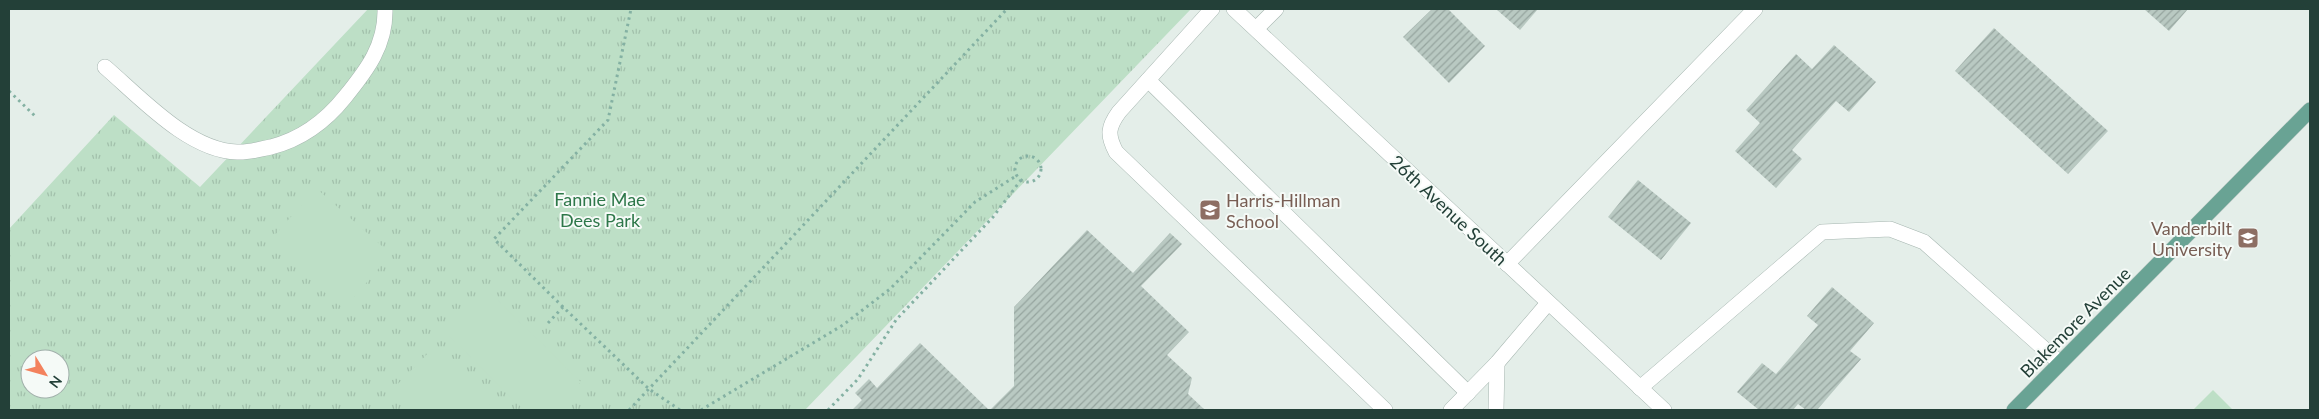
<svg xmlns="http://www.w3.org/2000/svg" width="2319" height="419" viewBox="0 0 2319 419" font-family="Lato,sans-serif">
	<defs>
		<pattern id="park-tufts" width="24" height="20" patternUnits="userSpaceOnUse" patternTransform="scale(1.25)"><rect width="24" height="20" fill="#bddfc6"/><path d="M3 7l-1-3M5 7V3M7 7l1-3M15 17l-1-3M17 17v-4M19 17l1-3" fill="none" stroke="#a2c0ab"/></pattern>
		<pattern id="building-hatch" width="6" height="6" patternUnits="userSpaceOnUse" patternTransform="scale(1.25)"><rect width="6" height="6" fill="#b9c9c2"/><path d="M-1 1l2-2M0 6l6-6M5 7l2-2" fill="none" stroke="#96a59f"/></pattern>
	</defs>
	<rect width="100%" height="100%" fill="#e4eee9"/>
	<!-- park -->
	<path fill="url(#park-tufts)" fill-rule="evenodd" d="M368,9H1191L805,410H9V229L114,115L200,187ZM30,359H60V389H30Z"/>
	<!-- garden -->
	<g fill="#bddfc6">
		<polygon points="316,188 391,254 344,309 268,243"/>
		<polygon points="489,292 581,382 553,410 524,410 447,334"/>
		<polygon points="433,348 496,410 411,410 391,391"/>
		<polygon points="2213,390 2233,410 2193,410"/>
	</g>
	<!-- building -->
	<g fill="url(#building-hatch)">
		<polygon points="1432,9 1448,9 1485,46 1449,83 1403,37"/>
		<polygon points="1496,9 1538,9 1520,30"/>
		<polygon points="2144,9 2188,9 2169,31"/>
		<polygon points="1994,28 2108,131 2068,174 1955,71"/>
		<polygon points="1834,45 1876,82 1849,112 1836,101 1792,150 1802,159 1776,188 1735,151 1760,123 1746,110 1796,54 1812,69"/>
		<polygon points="1638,180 1691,223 1661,260 1608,217"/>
		<polygon points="1087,230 1133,273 1170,233 1182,244 1141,286 1189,332 1167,355 1192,378 1188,394 1205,410 990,410 1014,386 1014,307"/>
		<polygon points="1832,287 1874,323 1850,351 1861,359 1817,410 1806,410 1798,404 1793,410 1759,410 1737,392 1762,363 1776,374 1818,325 1807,316"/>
		<polygon points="920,343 989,410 852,410 862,400 855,393 869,379 877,388"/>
	</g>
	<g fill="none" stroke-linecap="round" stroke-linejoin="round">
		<!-- minor casing -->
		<g stroke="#a6b6b0" stroke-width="16">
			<g id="minor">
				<path d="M1212,9L1119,112C1108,127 1107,135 1116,152L1385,410"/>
				<polyline points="1234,9 1664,410"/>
				<polyline points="1257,28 1276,9"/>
				<path d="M105,67C140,97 189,151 237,152C248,153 260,149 271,147C302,139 325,122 345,97C367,70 386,45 385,9"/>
				<polyline points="1148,80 1468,393"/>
				<polyline points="1507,264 1755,9"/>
				<polyline points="1640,388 1822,232 1890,229 1924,242 2060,363"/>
				<polyline points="1451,410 1497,363 1548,303"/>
				<polyline points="1496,410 1497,363"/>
			</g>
		</g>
		<!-- major casing -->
		<g stroke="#c1cac7" stroke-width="16">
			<polyline id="major" points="2014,410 2310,110"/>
		</g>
		<!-- path -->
		<g stroke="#84b1a3" stroke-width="3" stroke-dasharray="2.5 4" stroke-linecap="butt">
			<polyline points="9,91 35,116"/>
			<circle cx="1028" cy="169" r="13"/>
			<polyline points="563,307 494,239 608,120 631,9"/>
			<polyline points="548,323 563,307 649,389 680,410"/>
			<polyline points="629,410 1007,9"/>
			<polyline points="701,410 843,325 890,289 975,202 1016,176"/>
			<polyline points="828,410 858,379 896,320 993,217 1021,180"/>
		</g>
		<!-- minor -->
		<use href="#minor" stroke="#fff" stroke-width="15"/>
		<!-- major -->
		<use href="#major" stroke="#69a394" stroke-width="15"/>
	</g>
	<!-- icons -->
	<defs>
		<g id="school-square" transform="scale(1.125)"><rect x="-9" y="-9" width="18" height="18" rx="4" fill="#8d6e63" stroke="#f5faf7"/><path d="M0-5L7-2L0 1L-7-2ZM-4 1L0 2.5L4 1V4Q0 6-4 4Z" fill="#fff"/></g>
		<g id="university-square" transform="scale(1.125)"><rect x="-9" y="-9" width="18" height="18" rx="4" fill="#8d6e63" stroke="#f5faf7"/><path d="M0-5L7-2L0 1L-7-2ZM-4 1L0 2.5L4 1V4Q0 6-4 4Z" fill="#fff"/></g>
	</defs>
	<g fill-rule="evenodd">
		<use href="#school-square" x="1210" y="210"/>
		<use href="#university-square" x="2248" y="238"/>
	</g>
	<g text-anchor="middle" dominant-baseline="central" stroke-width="4" stroke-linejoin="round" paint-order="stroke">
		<!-- park labels -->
		<g font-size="18" fill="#2d7749" stroke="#f5faf7">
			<text x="600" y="199">Fannie Mae<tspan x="600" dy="21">Dees Park</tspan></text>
		</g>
		<!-- education labels -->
		<g font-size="18" fill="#785e54" stroke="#f5faf7" text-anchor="start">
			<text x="1226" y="200">Harris-Hillman<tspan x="1226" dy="21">School</tspan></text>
			<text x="2232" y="228" text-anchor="end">Vanderbilt<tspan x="2232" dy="21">University</tspan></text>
		</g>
		<!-- street labels -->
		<g font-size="18" fill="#234038" stroke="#f5faf7">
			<text transform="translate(1449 210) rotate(43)">26th Avenue South</text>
			<text transform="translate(2075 322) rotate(-45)">Blakemore Avenue</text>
		</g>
	</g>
	<!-- border -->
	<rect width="2319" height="419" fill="none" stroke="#234038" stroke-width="20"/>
	<!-- north arrow -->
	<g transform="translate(45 374) rotate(127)"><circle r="24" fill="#f5faf7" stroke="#a1b0ab"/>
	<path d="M0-4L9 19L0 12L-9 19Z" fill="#f3825d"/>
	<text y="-8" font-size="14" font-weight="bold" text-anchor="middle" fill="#234038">N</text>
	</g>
</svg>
